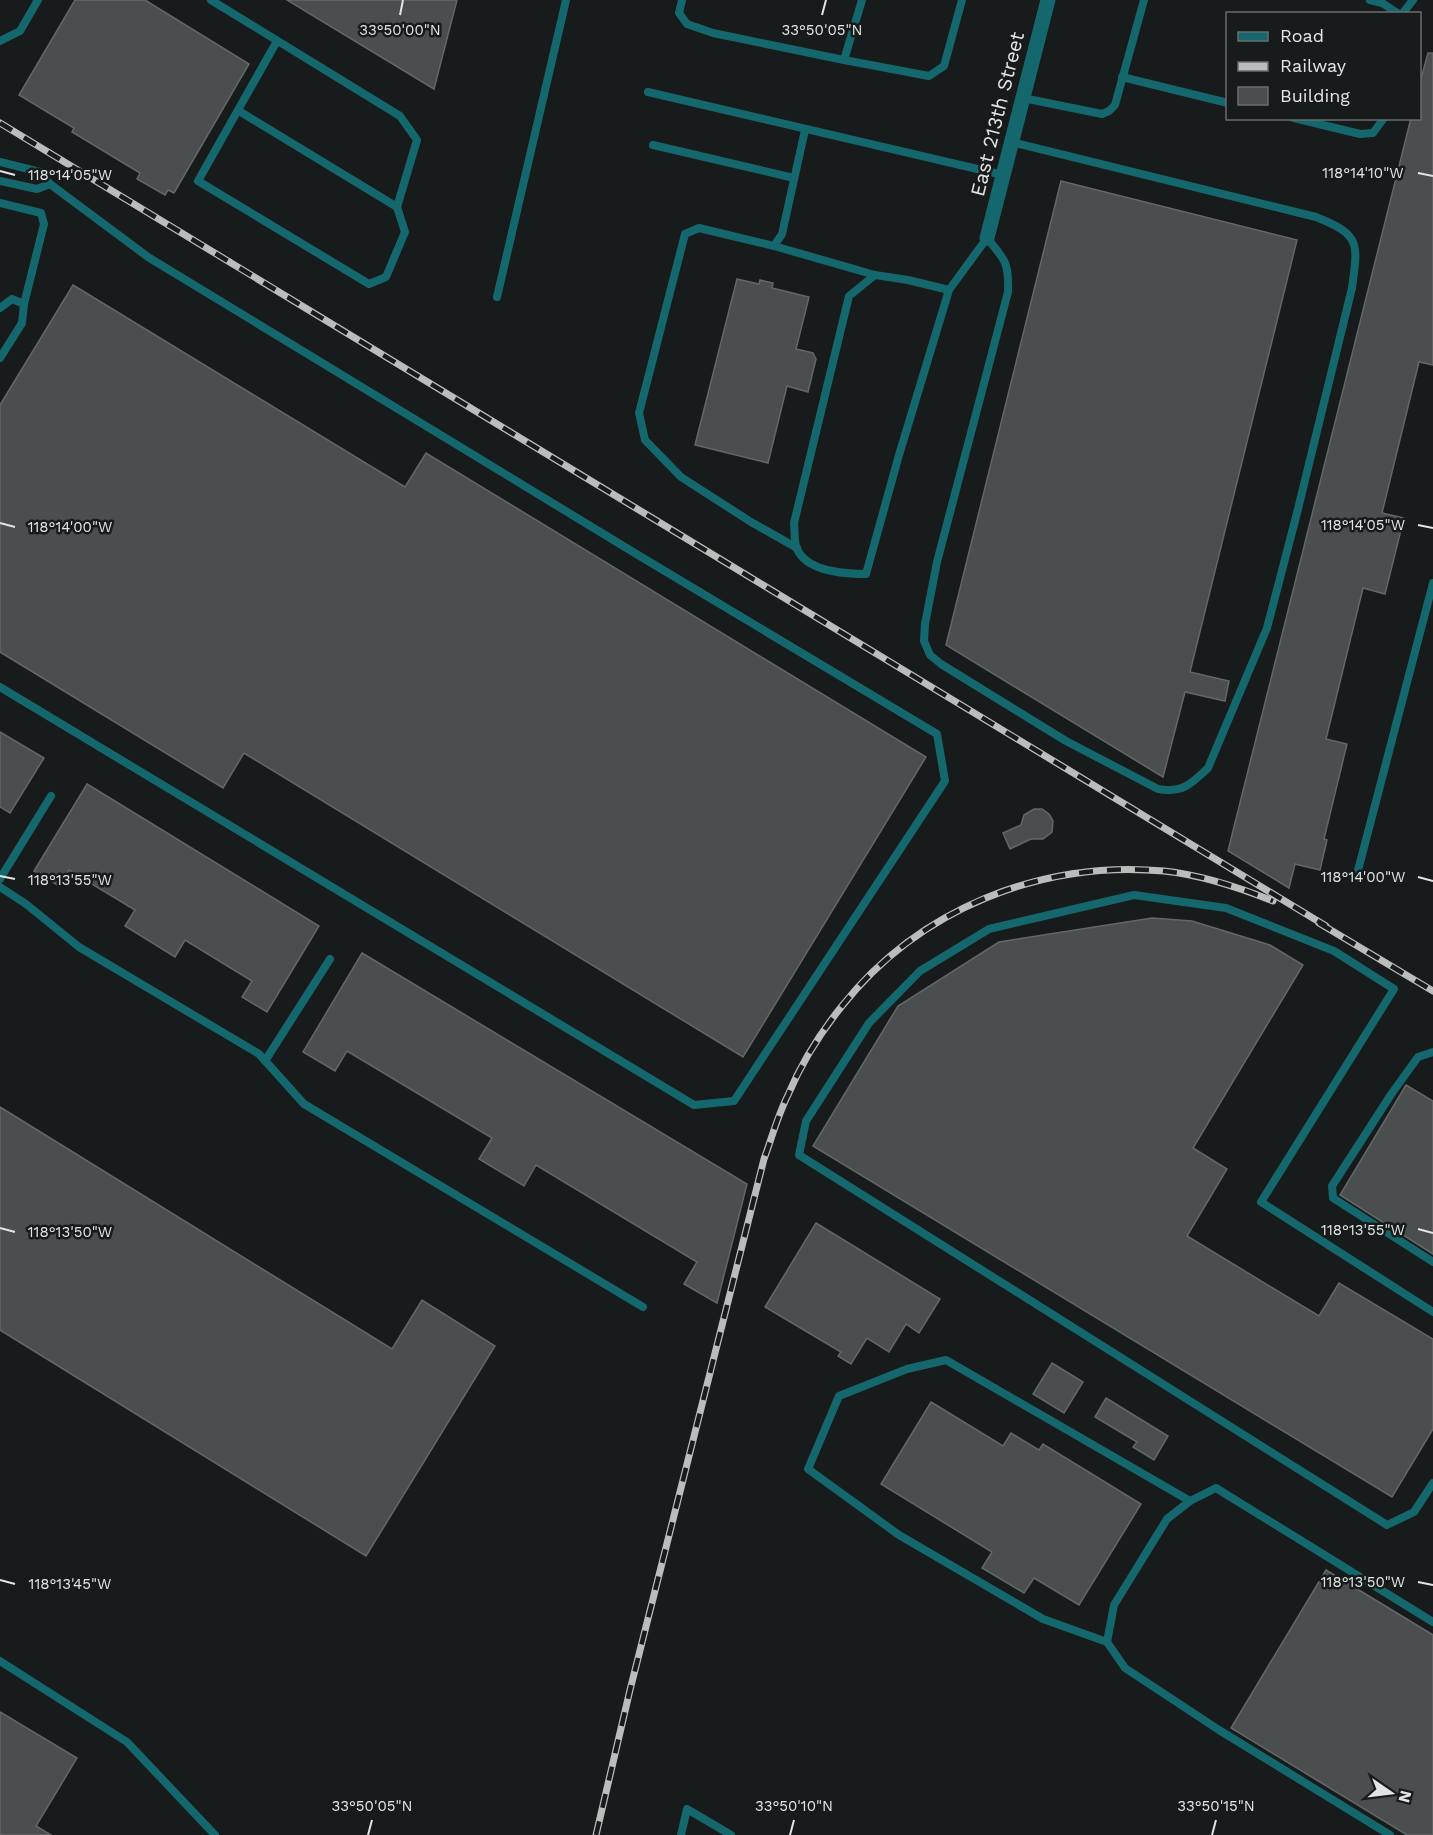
<svg xmlns="http://www.w3.org/2000/svg" width="1433" height="1835" viewBox="0 0 1433 1835" font-family="'Work Sans',sans-serif">
	<rect width="100%" height="100%" fill="#181b1c"/>
	<!-- building -->
	<g fill="#4a4e4e" stroke="#636767" stroke-width="1.5">
		<polygon points="75,0 145,0 249,64 174,193 168,190 165,195 137,179 140,173 72,132 74,128 19,95"/>
		<polygon points="287,0 457,0 434,89"/>
		<polygon points="1428,53 1433,53 1433,365 1419,362 1382,513 1404,518 1385,594 1363,588 1326,739 1347,744 1324,839 1327,840 1320,870 1295,864 1289,888 1228,851 1411,118 1419,118 1419,86"/>
		<polygon points="1061,181 1297,240 1190,672 1229,681 1225,701 1185,692 1163,777 946,645"/>
		<polygon points="737,279 759,284 760,280 773,283 772,288 809,297 796,349 813,353 816,359 808,392 787,386 768,463 695,445"/>
		<polygon points="73,285 405,487 426,453 926,757 743,1057 244,753 223,788 0,652 0,405"/>
		<polygon points="0,732 44,758 10,813 0,807"/>
		<polygon points="87,784 319,926 267,1012 242,997 252,981 185,940 175,957 125,926 135,910 69,870 59,886 34,871"/>
		<polygon points="1034,809 1042,809 1049,814 1053,821 1052,832 1043,839 1031,839 1010,849 1003,833 1021,825 1024,815"/>
		<polygon points="1152,918 1192,921 1270,945 1303,965 1193,1148 1227,1169 1187,1236 1319,1316 1339,1283 1433,1339 1433,1429 1392,1497 813,1146 898,1006 999,942"/>
		<polygon points="362,953 747,1184 717,1303 684,1284 697,1262 536,1165 524,1186 479,1159 492,1138 347,1051 335,1071 303,1052"/>
		<polygon points="1406,1085 1433,1101 1433,1254 1340,1195"/>
		<polygon points="0,1107 392,1349 422,1300 495,1346 366,1556 0,1330"/>
		<polygon points="816,1223 940,1299 919,1333 906,1324 889,1352 867,1338 851,1364 838,1356 841,1352 765,1307"/>
		<polygon points="1052,1363 1083,1382 1064,1413 1033,1394"/>
		<polygon points="1106,1398 1168,1436 1154,1460 1133,1447 1137,1442 1095,1417"/>
		<polygon points="931,1402 1003,1446 1011,1433 1039,1450 1043,1444 1141,1504 1079,1605 1034,1578 1024,1593 982,1568 992,1552 881,1484"/>
		<polygon points="1326,1570 1433,1635 1433,1835 1407,1835 1231,1728"/>
		<polygon points="0,1712 77,1758 36,1826 51,1835 0,1835"/>
	</g>
	<g fill="none" stroke-linecap="round" stroke-linejoin="round">
		<!-- service -->
		<g stroke="#14676c" stroke-width="8">
			<polyline points="211,0 400,116 417,140 397,207 239,111"/>
			<polyline points="682,0 679,13 687,24 713,33 844,60 862,0"/>
			<polyline points="1370,0 1382,3 1399,14"/>
			<polyline points="1402,14 1413,0"/>
			<polyline points="0,41 20,31 38,0"/>
			<polyline points="277,41 198,181 369,284 386,277 405,232 397,207"/>
			<polyline points="844,60 929,76 944,66 962,0"/>
			<polyline points="1122,77 1228,103"/>
			<polyline points="648,92 1003,175"/>
			<polyline points="1023,98 1102,114 1109,111 1115,105 1144,0"/>
			<polyline points="1294,118 1360,134 1373,133 1384,118"/>
			<polyline points="653,145 794,178"/>
			<polyline points="0,162 40,172 50,184 148,257 638,555 937,734 945,781 734,1101 694,1105 0,687"/>
			<polyline points="0,181 37,189 50,184"/>
			<polyline points="0,203 41,213 44,224 24,304"/>
			<polyline points="774,246 875,275"/>
			<path d="M949,290L899,455L866,574C845,574 804,572 796,546C794,540 795,530 794,523L849,296L875,275L908,280L949,290L987,238C1005,260 1009,262 1008,292L937,562L925,624L924,641L930,655L941,664L1066,741L1158,789C1183,793 1191,784 1208,768L1267,628L1297,513L1352,288C1358,243 1361,235 1316,217L1011,142"/>
			<polyline points="497,297 566,0"/>
			<polyline points="0,308 12,299 24,304 22,323 0,358"/>
			<polyline points="797,548 751,522 681,477 645,440 639,413 685,234 699,228 774,246 782,234 805,130"/>
			<polyline points="1356,878 1433,583"/>
			<polyline points="0,879 51,796"/>
			<polyline points="0,887 26,904 79,947 259,1054 304,1104 643,1307"/>
			<polyline points="1433,1052 1418,1057 1392,1093 1332,1186 1333,1198 1433,1262"/>
			<polyline points="265,1061 330,959"/>
			<polyline points="1433,1312 1261,1202 1394,989 1334,951 1226,908 1134,895 989,929 920,971 869,1023 806,1121 799,1155 1387,1525 1414,1512 1433,1483"/>
			<polyline points="1107,1642 1043,1619 899,1535 808,1469 839,1396 907,1369 946,1360 1190,1501"/>
			<polyline points="0,1661 127,1742 215,1835"/>
			<polyline points="681,1835 687,1809 731,1835"/>
			<polyline points="1390,1835 1219,1730 1125,1668 1107,1642 1114,1605 1167,1519 1190,1501 1216,1488 1433,1622"/>
		</g>
		<!-- minor -->
		<polyline stroke="#14676c" stroke-width="15" points="987,238 1048,0"/>
		<!-- rail casing -->
		<g stroke="#bbbdbd" stroke-width="7">
			<g id="rail">
				<polyline points="0,123 1326,926"/>
				<polyline points="1319,923 1433,991"/>
				<path d="M596,1835L630,1690L764,1159C772,1137 778,1115 788,1095C801,1064 821,1032 842,1006C919,909 1041,860 1164,871C1202,875 1238,887 1273,901"/>
			</g>
		</g>
		<!-- rail -->
		<use href="#rail" stroke="#181b1c" stroke-width="4.5" stroke-dasharray="14" stroke-linecap="butt"/>
	</g>
	<!-- ticks -->
	<path fill="none" stroke="#e3e5e5" stroke-width="2" d="M400,15L403,0M822,15L826,0M0,171L15,175M1418,173L1433,176M0,523L15,527M1418,525L1433,528M0,876L15,879M1418,877L1433,881M0,1228L15,1232M1418,1229L1433,1233M0,1580L15,1584M1418,1582L1433,1585M368,1835L372,1820M790,1835L794,1820M1212,1835L1216,1820"/>
	<g text-anchor="middle" dominant-baseline="central" stroke-width="5" stroke-linejoin="round" paint-order="stroke">
		<!-- street labels -->
		<g font-size="20" fill="#e3e5e5" stroke="#181b1c">
			<text transform="translate(997 114) rotate(-76)">East 213th Street</text>
		</g>
	</g>
	<g font-size="15" text-anchor="middle" fill="#e3e5e5" stroke="#181b1c" stroke-width="5" stroke-linejoin="round" paint-order="stroke">
		<text x="822" y="35">33°50'05"N</text>
		<text x="400" y="35">33°50'00"N</text>
		<text x="1363" y="178">118°14'10"W</text>
		<text x="70" y="180">118°14'05"W</text>
		<text x="1363" y="530">118°14'05"W</text>
		<text x="70" y="532">118°14'00"W</text>
		<text x="1363" y="882">118°14'00"W</text>
		<text x="70" y="885">118°13'55"W</text>
		<text x="1363" y="1235">118°13'55"W</text>
		<text x="70" y="1237">118°13'50"W</text>
		<text x="1363" y="1587">118°13'50"W</text>
		<text x="70" y="1589">118°13'45"W</text>
		<text x="372" y="1811">33°50'05"N</text>
		<text x="794" y="1811">33°50'10"N</text>
		<text x="1216" y="1811">33°50'15"N</text>
	</g>
	<!-- legend -->
	<rect x="1226" y="12" width="195" height="108" fill="#181b1c" stroke="#696c6c" stroke-width="1.5"/>
	<rect x="1238" y="32" width="30" height="9" fill="#14676c" stroke="#696c6c" stroke-width="1.5"/>
	<text x="1280" y="42" font-size="18" fill="#e3e5e5">Road</text>
	<rect x="1238" y="62" width="30" height="9" fill="#bbbdbd" stroke="#696c6c" stroke-width="1.5"/>
	<text x="1280" y="72" font-size="18" fill="#e3e5e5">Railway</text>
	<rect x="1238" y="87" width="30" height="18" fill="#4a4e4e" stroke="#696c6c" stroke-width="1.5"/>
	<text x="1280" y="102" font-size="18" fill="#e3e5e5">Building</text>
	<!-- north arrow -->
	<g transform="translate(1391 1793) rotate(104)" stroke="#181b1c" stroke-width="4.5" paint-order="stroke">
	<path d="M0-4.5L10 22L0 15L-10 22Z" fill="#e3e5e5"/>
	<text y="-9" font-size="16" font-weight="bold" text-anchor="middle" fill="#e3e5e5">N</text>
	</g>
</svg>
